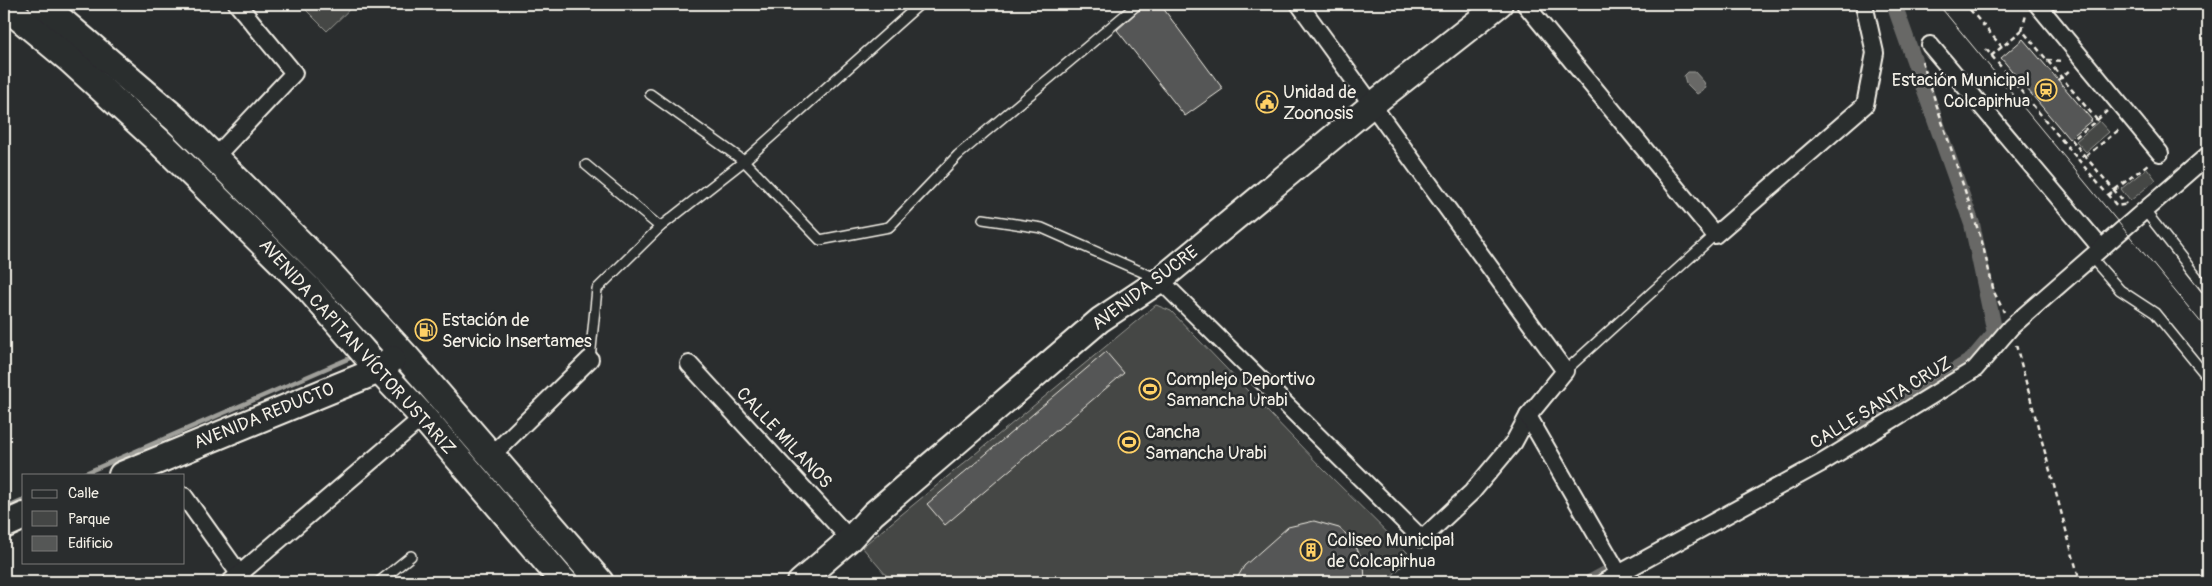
<svg xmlns="http://www.w3.org/2000/svg" width="2212" height="586" viewBox="0 0 2212 586" font-family="Pangolin,sans-serif">
	<rect width="100%" height="100%" fill="#2a2d2e"/>
	<filter id="ink" filterUnits="userSpaceOnUse"><feTurbulence type="fractalNoise" baseFrequency=".02" numOctaves="2"/><feDisplacementMap in="SourceGraphic" scale="10" xChannelSelector="R" yChannelSelector="G"/><feConvolveMatrix kernelMatrix="1 2 1 2 8 2 1 2 1" color-interpolation-filters="sRGB"/></filter>
	<g filter="url(#ink)">
		<!-- green -->
		<g fill="#444645" stroke="#9c9c96">
			<polygon points="300,4 355,4 327,31"/>
			<polygon points="2099,121 2109,132 2086,152 2076,141"/>
			<polygon points="2147,168 2156,180 2130,201 2121,189"/>
			<polygon points="1156,305 1171,311 1321,467 1412,557 1385,582 892,582 862,547"/>
		</g>
		<!-- water -->
		<polygon fill="#676866" stroke="#9f9f9a" points="1688,72 1695,72 1704,82 1706,88 1697,94 1686,83 1684,76"/>
		<g fill="none" stroke-linecap="round" stroke-linejoin="round">
			<!-- stream -->
			<g stroke="#9f9f9a" stroke-width="4.5">
				<polyline points="81,475 350,358"/>
				<polyline points="4,509 24,500"/>
			</g>
			<!-- canal -->
			<g stroke="#676866" stroke-width="16">
				<polyline points="1845,439 1972,360 1995,333 1972,224 1894,4"/>
				<polyline points="1591,582 1615,569"/>
			</g>
		</g>
		<!-- building -->
		<g fill="#555756" stroke="#f4f1e8">
			<polygon points="1146,4 1160,4 1223,89 1185,116 1117,30"/>
			<polygon points="2023,39 2092,120 2069,139 2001,58"/>
			<polygon points="1106,352 1124,373 945,525 927,504"/>
			<polygon points="1314,521 1339,528 1352,539 1364,563 1365,582 1235,582 1244,566 1288,527"/>
		</g>
		<g fill="none" stroke-linecap="round" stroke-linejoin="round">
			<!-- lane casing -->
			<g stroke="#f4f1e8" stroke-width="12">
				<g id="lane">
					<polyline points="650,94 744,161 820,240 889,227 958,155 1138,4"/>
					<polyline points="586,165 660,227"/>
					<polyline points="2145,211 2208,291"/>
					<polyline points="983,219 1042,228 1158,279"/>
					<polyline points="2091,257 2120,290 2155,313 2208,378"/>
					<polyline points="590,359 597,289 660,227 744,161 920,4"/>
					<polyline points="1565,371 1715,235"/>
					<polyline points="379,582 411,556"/>
				</g>
			</g>
			<!-- street casing -->
			<g stroke="#f4f1e8" stroke-width="20">
				<g id="street">
					<polyline points="1525,4 1715,235 1865,105 1875,53 1864,4"/>
					<polyline points="2037,4 2160,153"/>
					<polyline points="1930,45 2101,248"/>
					<polyline points="215,157 294,73 237,4"/>
					<polyline points="1160,280 1422,539 1472,492 1514,442 1528,416 1565,371 1299,4"/>
					<polyline points="689,364 850,539"/>
					<polyline points="1528,416 1619,574"/>
					<polyline points="490,457 590,359"/>
					<polyline points="184,496 245,582"/>
					<polyline points="230,582 423,417"/>
					<polyline points="1604,582 1823,462 1975,369 2011,327 2208,155"/>
				</g>
			</g>
			<!-- secondary casing -->
			<g stroke="#f4f1e8" stroke-width="28">
				<polyline id="secondary" points="800,582 850,539 873,514 1100,320 1160,280 1373,104 1500,4"/>
			</g>
			<!-- primary casing -->
			<g stroke="#f4f1e8" stroke-width="30">
				<g id="primary">
					<polyline points="42,4 177,120 325,268 407,358 600,582"/>
					<polyline points="4,5 69,59 162,144 309,289 379,370 423,417 564,582"/>
					<polyline points="122,475 379,370 392,359"/>
					<polyline points="4,525 24,516"/>
				</g>
			</g>
			<!-- path -->
			<g stroke="#f4f1e8" stroke-width="2.5" stroke-dasharray="5 4" stroke-linecap="butt">
				<polyline points="1969,4 1966,5 2002,47"/>
				<polyline points="2017,4 2021,9"/>
				<polyline points="2022,30 2026,15"/>
				<polyline points="1986,49 2117,206 2128,204"/>
				<polyline points="1991,56 2022,30 2097,120 2072,140 2084,155 2078,160"/>
				<polyline points="2047,60 2063,61"/>
				<polyline points="1922,61 1982,242 1994,292 2004,312"/>
				<polyline points="2058,80 2070,70"/>
				<polyline points="2097,120 2107,111"/>
				<polyline points="2084,155 2126,204"/>
				<polyline points="2086,156 2120,129"/>
				<polyline points="2108,195 2148,164"/>
				<polyline points="2016,345 2080,582"/>
			</g>
			<!-- lane -->
			<use href="#lane" stroke="#2a2d2e" stroke-width="9"/>
			<!-- street -->
			<use href="#street" stroke="#2a2d2e" stroke-width="16"/>
			<!-- secondary -->
			<use href="#secondary" stroke="#2a2d2e" stroke-width="24"/>
			<!-- primary -->
			<use href="#primary" stroke="#2a2d2e" stroke-width="26"/>
			<!-- tram -->
			<polyline stroke="#f4f1e8" stroke-width="1" points="1938,4 2208,331"/>
		</g>
	</g>
	<!-- icons -->
	<defs>
		<g id="station-ring" transform="scale(1.125)"><circle r="9.5" fill="#2a2d2e" stroke="#ffd166" stroke-width="1.5"/><path d="M-3-6H3Q5-6 5-4V2Q5 4 3 4L4.5 6H3L1.5 4h-3L-3 6H-4.5L-3 4Q-5 4-5 2V-4Q-5-6-3-6ZM-3.5-4v3h7v-3ZM-3.5 1v1.5H-2V1ZM2 1v1.5H3.5V1Z" fill="#ffd166"/></g>
		<g id="civic-ring" transform="scale(1.125)"><circle r="9.5" fill="#2a2d2e" stroke="#ffd166" stroke-width="1.5"/><path d="M-.6-6.5H3V-4.5H.6V-3L4-1V1h2V6H-6V1h2V-1L-.6-3ZM-1.2 2.5V6h2.4V2.5Z" fill="#ffd166"/></g>
		<g id="fuel-ring" transform="scale(1.125)"><circle r="9.5" fill="#2a2d2e" stroke="#ffd166" stroke-width="1.5"/><path d="M-5.5-6h7V0h2V4h1.3V-2.5L3-4.5l.8-.8L6-3V5H2.5V1h-1V6h-7ZM-4.2-4.7v3.2H.2V-4.7Z" fill="#ffd166"/></g>
		<g id="stadium-ring" transform="scale(1.125)"><circle r="9.5" fill="#2a2d2e" stroke="#ffd166" stroke-width="1.5"/><path d="M0-5a6.5 5 0 1 0 0 10a6.5 5 0 1 0 0-10ZM-3.5-1.8h7v3.6h-7Z" fill="#ffd166"/></g>
		<g id="building-ring" transform="scale(1.125)"><circle r="9.5" fill="#2a2d2e" stroke="#ffd166" stroke-width="1.5"/><path d="M-4-6H4V6H1V3H-1V6H-4ZM-2.5-4.3h1.7v1.8h-1.7ZM.8-4.3h1.7v1.8H.8ZM-2.5-1h1.7V.8h-1.7ZM.8-1h1.7V.8H.8Z" fill="#ffd166"/></g>
	</defs>
	<g fill-rule="evenodd">
		<use href="#station-ring" x="2046" y="90"/>
		<use href="#civic-ring" x="1267" y="102"/>
		<use href="#fuel-ring" x="426" y="330"/>
		<use href="#stadium-ring" x="1150" y="389"/>
		<use href="#stadium-ring" x="1129" y="442"/>
		<use href="#building-ring" x="1311" y="550"/>
	</g>
	<g text-anchor="middle" dominant-baseline="central" stroke-width="5" stroke-linejoin="round" paint-order="stroke">
		<!-- poi labels -->
		<g font-size="18" fill="#f4f1e8" stroke="#2a2d2e" text-anchor="start">
			<text x="2030" y="80" text-anchor="end">Estación Municipal<tspan x="2030" dy="21">Colcapirhua</tspan></text>
			<text x="1283" y="92">Unidad de<tspan x="1283" dy="21">Zoonosis</tspan></text>
			<text x="442" y="320">Estación de<tspan x="442" dy="21">Servicio Insertames</tspan></text>
			<text x="1166" y="379">Complejo Deportivo<tspan x="1166" dy="21">Samancha Urabi</tspan></text>
			<text x="1145" y="432">Cancha<tspan x="1145" dy="21">Samancha Urabi</tspan></text>
			<text x="1327" y="540">Coliseo Municipal<tspan x="1327" dy="21">de Colcapirhua</tspan></text>
		</g>
		<!-- street labels -->
		<g font-size="18" fill="#f4f1e8" stroke="#2a2d2e">
			<text transform="translate(1145 288) rotate(-37)">AVENIDA SUCRE</text>
			<text transform="translate(357 347) rotate(48)">AVENIDA CAPITAN VÍCTOR USTARIZ</text>
			<text transform="translate(1881 403) rotate(-31)">CALLE SANTA CRUZ</text>
			<text transform="translate(264 416) rotate(-22)">AVENIDA REDUCTO</text>
			<text transform="translate(784 438) rotate(47)">CALLE MILANOS</text>
		</g>
	</g>
	<!-- margin -->
	<rect width="2212" height="586" fill="none" stroke="#2a2d2e" stroke-width="20"/>
	<rect x="10" y="10" width="2192" height="566" fill="none" stroke="#f4f1e8" stroke-width="2" filter="url(#ink)"/>
	<!-- legend -->
	<rect x="22" y="474" width="162" height="90" fill="#2a2d2e" stroke="#7b7b78"/>
	<rect x="32" y="490" width="25" height="8" fill="#2a2d2e" stroke="#7b7b78"/>
	<text x="68" y="498" font-size="15" fill="#f4f1e8">Calle</text>
	<rect x="32" y="511" width="25" height="15" fill="#444645" stroke="#7b7b78"/>
	<text x="68" y="524" font-size="15" fill="#f4f1e8">Parque</text>
	<rect x="32" y="536" width="25" height="15" fill="#555756" stroke="#7b7b78"/>
	<text x="68" y="548" font-size="15" fill="#f4f1e8">Edificio</text>
</svg>
